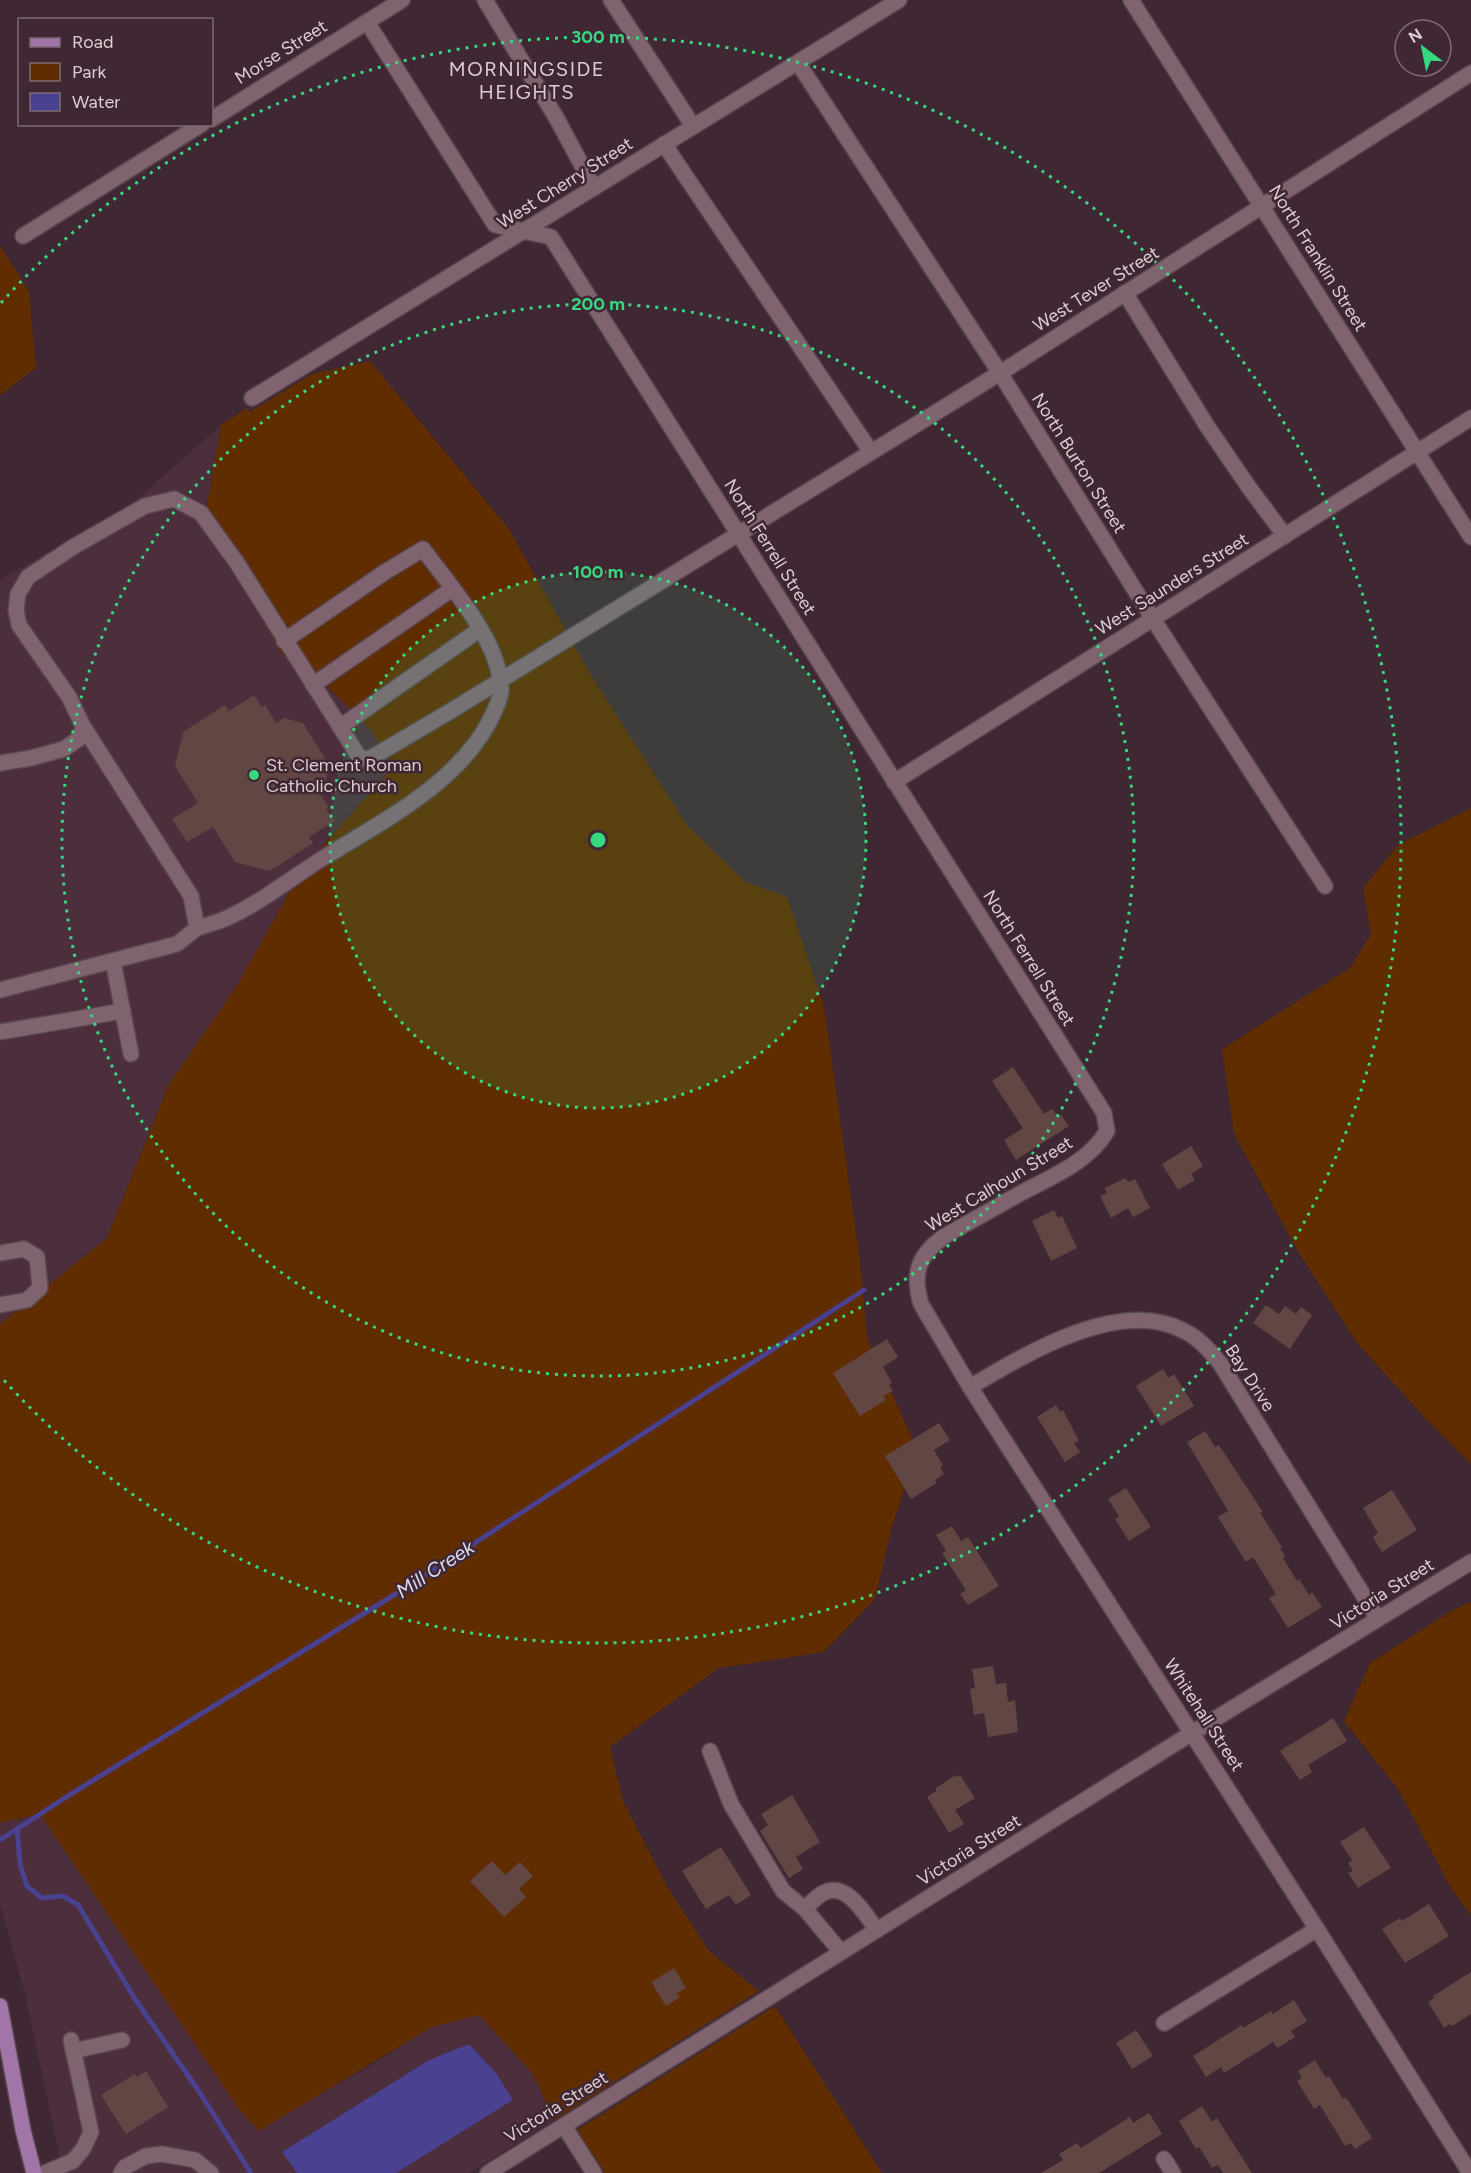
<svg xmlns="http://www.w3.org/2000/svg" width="1471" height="2173" viewBox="0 0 1471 2173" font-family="Figtree,sans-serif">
	<rect width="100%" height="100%" fill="#3f2833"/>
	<!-- built -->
	<g fill="#4c2e3c">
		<polygon points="221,425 205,517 281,653 319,678 371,730 394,766 327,840 289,893 236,987 169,1084 107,1238 0,1324 0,580 133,503"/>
		<polygon points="40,1814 238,2108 258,2130 375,2063 432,2027 479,2015 533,2074 554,2120 469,2173 396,2173 513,2100 469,2044 429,2060 283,2152 297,2173 63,2173 25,1994 0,1904 0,1823"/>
	</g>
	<!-- green -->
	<g fill="#5f2d00">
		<polygon points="0,245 29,291 36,368 0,395"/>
		<polygon points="370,361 509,529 589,672 686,824 745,882 787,897 824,1006 860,1260 867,1338 917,1449 892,1527 875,1599 824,1652 719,1668 610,1747 623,1801 667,1886 709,1951 759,1991 554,2120 533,2074 479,2015 432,2027 259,2131 238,2108 40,1814 0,1823 0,1324 107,1238 169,1084 236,987 289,893 327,841 394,766 371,730 319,678 281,653 205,517 221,425 247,408 250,412 312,374"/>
		<polygon points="1471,808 1471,1464 1428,1421 1357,1343 1296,1248 1234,1134 1222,1049 1350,968 1371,934 1363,888 1398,845"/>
		<polygon points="1471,1602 1471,1915 1451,1888 1398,1789 1344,1721 1370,1663 1453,1610"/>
		<polygon points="775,2006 882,2173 605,2173 577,2130"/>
	</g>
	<!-- water -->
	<polygon fill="#4a4190" points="469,2044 496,2073 513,2100 396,2173 297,2173 282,2152 429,2060"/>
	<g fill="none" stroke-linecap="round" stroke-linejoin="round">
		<!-- stream -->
		<g stroke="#4a4190" stroke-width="5">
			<polyline points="17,1829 20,1864 27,1886 42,1898 63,1896 78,1905 135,1999 198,2090 251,2173"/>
			<polyline points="0,1840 71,1794 407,1587 864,1290"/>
		</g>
	</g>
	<!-- building -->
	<g fill="#624644">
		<polygon points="254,695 262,707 265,705 276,723 284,718 303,723 329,765 325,784 317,789 329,808 326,809 334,821 309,837 313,843 270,871 235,862 213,827 187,842 172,819 198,803 175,766 183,732 225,705 229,711"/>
		<polygon points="1013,1067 1044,1114 1052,1109 1058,1117 1061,1115 1069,1126 1016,1160 1004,1140 1023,1128 992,1081"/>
		<polygon points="1191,1146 1203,1166 1191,1174 1195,1180 1178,1190 1162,1164"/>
		<polygon points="1125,1178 1128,1182 1135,1179 1150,1208 1133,1217 1128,1208 1111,1218 1100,1196 1107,1193 1105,1188"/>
		<polygon points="1054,1210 1058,1218 1062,1216 1077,1248 1051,1261 1032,1221"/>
		<polygon points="1266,1305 1279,1314 1285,1306 1296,1314 1301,1307 1312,1315 1290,1349 1253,1323"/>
		<polygon points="887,1339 898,1357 883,1367 892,1383 889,1385 893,1391 883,1396 886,1400 860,1416 833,1373"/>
		<polygon points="1163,1369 1168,1378 1174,1374 1194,1406 1161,1426 1136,1386"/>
		<polygon points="1056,1405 1060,1412 1063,1410 1079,1441 1074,1443 1080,1452 1065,1462 1037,1417"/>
		<polygon points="939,1423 950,1440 934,1450 943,1466 940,1468 944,1474 935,1480 937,1483 911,1499 885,1456"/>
		<polygon points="1205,1431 1215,1447 1219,1445 1263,1512 1260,1513 1282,1547 1280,1548 1285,1556 1283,1558 1297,1581 1299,1579 1309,1595 1312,1592 1322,1607 1288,1628 1269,1598 1276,1594 1253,1557 1246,1562 1218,1517 1228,1511 1187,1442"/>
		<polygon points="1126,1488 1151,1527 1129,1541 1115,1519 1119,1516 1108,1499"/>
		<polygon points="1392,1490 1417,1530 1382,1552 1373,1537 1378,1533 1363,1508"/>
		<polygon points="952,1526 961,1541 968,1537 999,1586 968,1605 960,1594 966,1590 942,1553 946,1551 936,1535"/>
		<polygon points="993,1666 996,1684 1006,1683 1008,1702 1015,1700 1018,1732 988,1737 984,1713 974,1715 970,1689 975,1688 972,1669"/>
		<polygon points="1333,1718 1347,1741 1308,1765 1312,1772 1300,1780 1280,1751"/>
		<polygon points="956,1775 957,1777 960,1775 975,1798 955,1810 964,1824 949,1833 927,1797 936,1791 936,1788"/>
		<polygon points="792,1795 820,1842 796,1857 803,1869 789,1878 760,1831 768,1825 761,1814"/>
		<polygon points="1364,1827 1391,1868 1358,1888 1348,1873 1353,1871 1348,1863 1352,1860 1340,1842"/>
		<polygon points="721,1847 751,1895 736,1905 729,1895 706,1909 682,1871"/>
		<polygon points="492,1861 505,1875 520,1862 533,1876 519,1889 526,1897 504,1917 470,1881"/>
		<polygon points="1429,1904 1449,1936 1405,1963 1382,1929 1400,1918 1402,1921"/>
		<polygon points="674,1968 686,1988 677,1993 680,1997 666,2006 651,1982"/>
		<polygon points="1471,1972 1471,2014 1452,2026 1450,2024 1444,2028 1428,2002 1434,1998 1433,1996"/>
		<polygon points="1294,2000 1307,2021 1291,2031 1295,2037 1277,2048 1273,2042 1224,2073 1221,2067 1206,2077 1193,2056 1242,2025 1243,2028 1271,2011 1273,2014"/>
		<polygon points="1136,2030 1153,2056 1132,2069 1116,2043"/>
		<polygon points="1315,2060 1326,2078 1329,2076 1343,2099 1346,2097 1372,2138 1355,2149 1351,2143 1345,2146 1320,2105 1314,2109 1297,2081 1302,2078 1298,2071"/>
		<polygon points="146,2071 168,2107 126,2134 101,2095 135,2074 137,2077"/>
		<polygon points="1202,2106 1212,2122 1217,2118 1252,2173 1223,2173 1218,2165 1212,2168 1199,2147 1196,2149 1179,2121"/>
		<polygon points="1149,2113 1162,2134 1099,2173 1041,2173 1063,2160 1059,2154 1077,2143 1081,2148 1130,2117 1133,2123"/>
	</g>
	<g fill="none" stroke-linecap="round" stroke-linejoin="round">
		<!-- minor casing -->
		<g stroke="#58454e" stroke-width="18">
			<g id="minor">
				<polyline points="485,0 557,119 594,188"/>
				<polyline points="611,0 693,126"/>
				<polyline points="1131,0 1471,537"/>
				<path d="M367,22L495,225L551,237L1104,1113L1107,1131C1089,1162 1051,1177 1021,1193C995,1208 969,1222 943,1237C918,1256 912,1273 921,1304L970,1387L1317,1929L1470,2173"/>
				<polyline points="798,63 1000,373 1153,619 1325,886"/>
				<polyline points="212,119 402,0"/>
				<polyline points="664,144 871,452"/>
				<polyline points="23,236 202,124"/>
				<polyline points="1125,293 1207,426 1248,486 1285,536"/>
				<polyline points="252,398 899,0"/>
				<polyline points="313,685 452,589"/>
				<polyline points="340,727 479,630"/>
				<polyline points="0,763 31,758 64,749 80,738 83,726 69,697 19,625 16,610 18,594 28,577 73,547 145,506 174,499 201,513 237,563 359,757 369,759 449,712 1000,373 1471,73"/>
				<polyline points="894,782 1471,418"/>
				<path d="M197,928C207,925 218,922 227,918C260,903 290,879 320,860C382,821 463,782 494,712C497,705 501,697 501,690C501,642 450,586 423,549L385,572L284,641"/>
				<polyline points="113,961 131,1054"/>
				<polyline points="0,990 177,944 197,928 191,896 83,726"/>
				<polyline points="0,1032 123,1011"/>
				<polyline points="0,1253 24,1249 37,1257 40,1288 27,1300 0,1305"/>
				<path d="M970,1387C1024,1355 1119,1297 1182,1330C1198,1337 1209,1350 1220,1363L1378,1619"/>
				<polyline points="710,1751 731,1804 783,1891 805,1909 841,1952"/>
				<path d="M805,1909C810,1904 817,1896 823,1893C847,1881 865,1914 877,1930"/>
				<polyline points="1164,2023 1317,1929"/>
				<polyline points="73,2051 122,2040"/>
				<polyline points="564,2126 594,2173"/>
				<polyline points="1164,2159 1173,2173"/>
				<polyline points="45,2173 73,2161 83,2149 91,2132 71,2040"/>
				<polyline points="121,2173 125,2167 146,2156 162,2154 195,2160 211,2173"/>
				<polyline points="488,2173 1192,1733 1471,1562"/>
			</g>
		</g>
		<!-- major casing -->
		<g stroke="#58454e" stroke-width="18">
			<polyline id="major" points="0,2006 23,2130 34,2173"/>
		</g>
		<!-- minor -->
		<use href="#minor" stroke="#7f6470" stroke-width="15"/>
		<!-- major -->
		<use href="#major" stroke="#a275a8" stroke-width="15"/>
	</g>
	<!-- distance rings -->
	<circle cx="598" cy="840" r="268" fill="#38d880" fill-opacity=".12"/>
	<g fill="none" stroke="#38d880" stroke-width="3" stroke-dasharray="3 6">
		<circle cx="598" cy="840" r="268"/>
		<circle cx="598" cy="840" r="536"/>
		<path d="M1 303A803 803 0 1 1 1 1377"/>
	</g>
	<!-- markers -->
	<circle fill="#38d880" stroke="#3f2833" stroke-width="2" cx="254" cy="775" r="6"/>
	<g text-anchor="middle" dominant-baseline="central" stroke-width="5" stroke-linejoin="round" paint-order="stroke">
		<!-- street labels -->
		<g font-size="18" fill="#dcccd3" stroke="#3f2833">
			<text transform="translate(281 52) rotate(-32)">Morse Street</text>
			<text transform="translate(565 183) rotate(-32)">West Cherry Street</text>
			<text transform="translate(1318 258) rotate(58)">North Franklin Street</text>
			<text transform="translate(1096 289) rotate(-32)">West Tever Street</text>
			<text transform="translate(1079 463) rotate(58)">North Burton Street</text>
			<text transform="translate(770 547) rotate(58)">North Ferrell Street</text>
			<text transform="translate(1172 584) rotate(-32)">West Saunders Street</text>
			<text transform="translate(1029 958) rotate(58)">North Ferrell Street</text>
			<text transform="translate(999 1184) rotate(-31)">West Calhoun Street</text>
			<text transform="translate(1250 1378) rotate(57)">Bay Drive</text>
			<text transform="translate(1382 1594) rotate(-32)">Victoria Street</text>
			<text transform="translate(1204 1715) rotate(57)">Whitehall Street</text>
			<text transform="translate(969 1850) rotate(-32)">Victoria Street</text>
			<text transform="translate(556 2107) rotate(-32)">Victoria Street</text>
		</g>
		<!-- poi labels -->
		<g font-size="18" fill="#dcccd3" stroke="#3f2833" text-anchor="start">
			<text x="266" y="765">St. Clement Roman<tspan x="266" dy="21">Catholic Church</tspan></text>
		</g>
		<!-- neighbourhood labels -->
		<g font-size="20" letter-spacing="1.5" fill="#dcccd3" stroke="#3f2833">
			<text x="527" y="69">MORNINGSIDE<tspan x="527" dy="23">HEIGHTS</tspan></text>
		</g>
		<!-- water labels -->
		<g font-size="20" font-style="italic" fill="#d9daf1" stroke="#3f2833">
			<text transform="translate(435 1569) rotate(-33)">Mill Creek</text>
		</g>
	</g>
	<circle cx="598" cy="840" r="9" fill="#38d880" stroke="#3f2833" stroke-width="3"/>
	<g font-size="18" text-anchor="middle" font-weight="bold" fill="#38d880" stroke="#3f2833" stroke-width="5" stroke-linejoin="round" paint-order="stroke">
		<text x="598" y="43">300 m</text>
		<text x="598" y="310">200 m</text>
		<text x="598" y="578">100 m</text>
	</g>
	<!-- legend -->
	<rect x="18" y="18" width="195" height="108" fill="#3f2833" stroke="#7e6a73" stroke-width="1.5"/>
	<rect x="30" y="38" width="30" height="9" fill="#a275a8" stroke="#7e6a73" stroke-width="1.5"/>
	<text x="72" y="48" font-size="18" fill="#dcccd3">Road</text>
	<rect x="30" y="63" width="30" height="18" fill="#5f2d00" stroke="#7e6a73" stroke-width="1.5"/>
	<text x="72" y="78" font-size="18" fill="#dcccd3">Park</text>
	<rect x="30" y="93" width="30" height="18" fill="#4a4190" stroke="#7e6a73" stroke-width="1.5"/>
	<text x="72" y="108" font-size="18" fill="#dcccd3">Water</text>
	<!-- north arrow -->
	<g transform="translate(1423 48) rotate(328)"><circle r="28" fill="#3f2833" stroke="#7e6a73" stroke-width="1.5"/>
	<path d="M0-4.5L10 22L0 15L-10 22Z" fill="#38d880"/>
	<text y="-9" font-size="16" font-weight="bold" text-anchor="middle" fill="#dcccd3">N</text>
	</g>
</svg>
